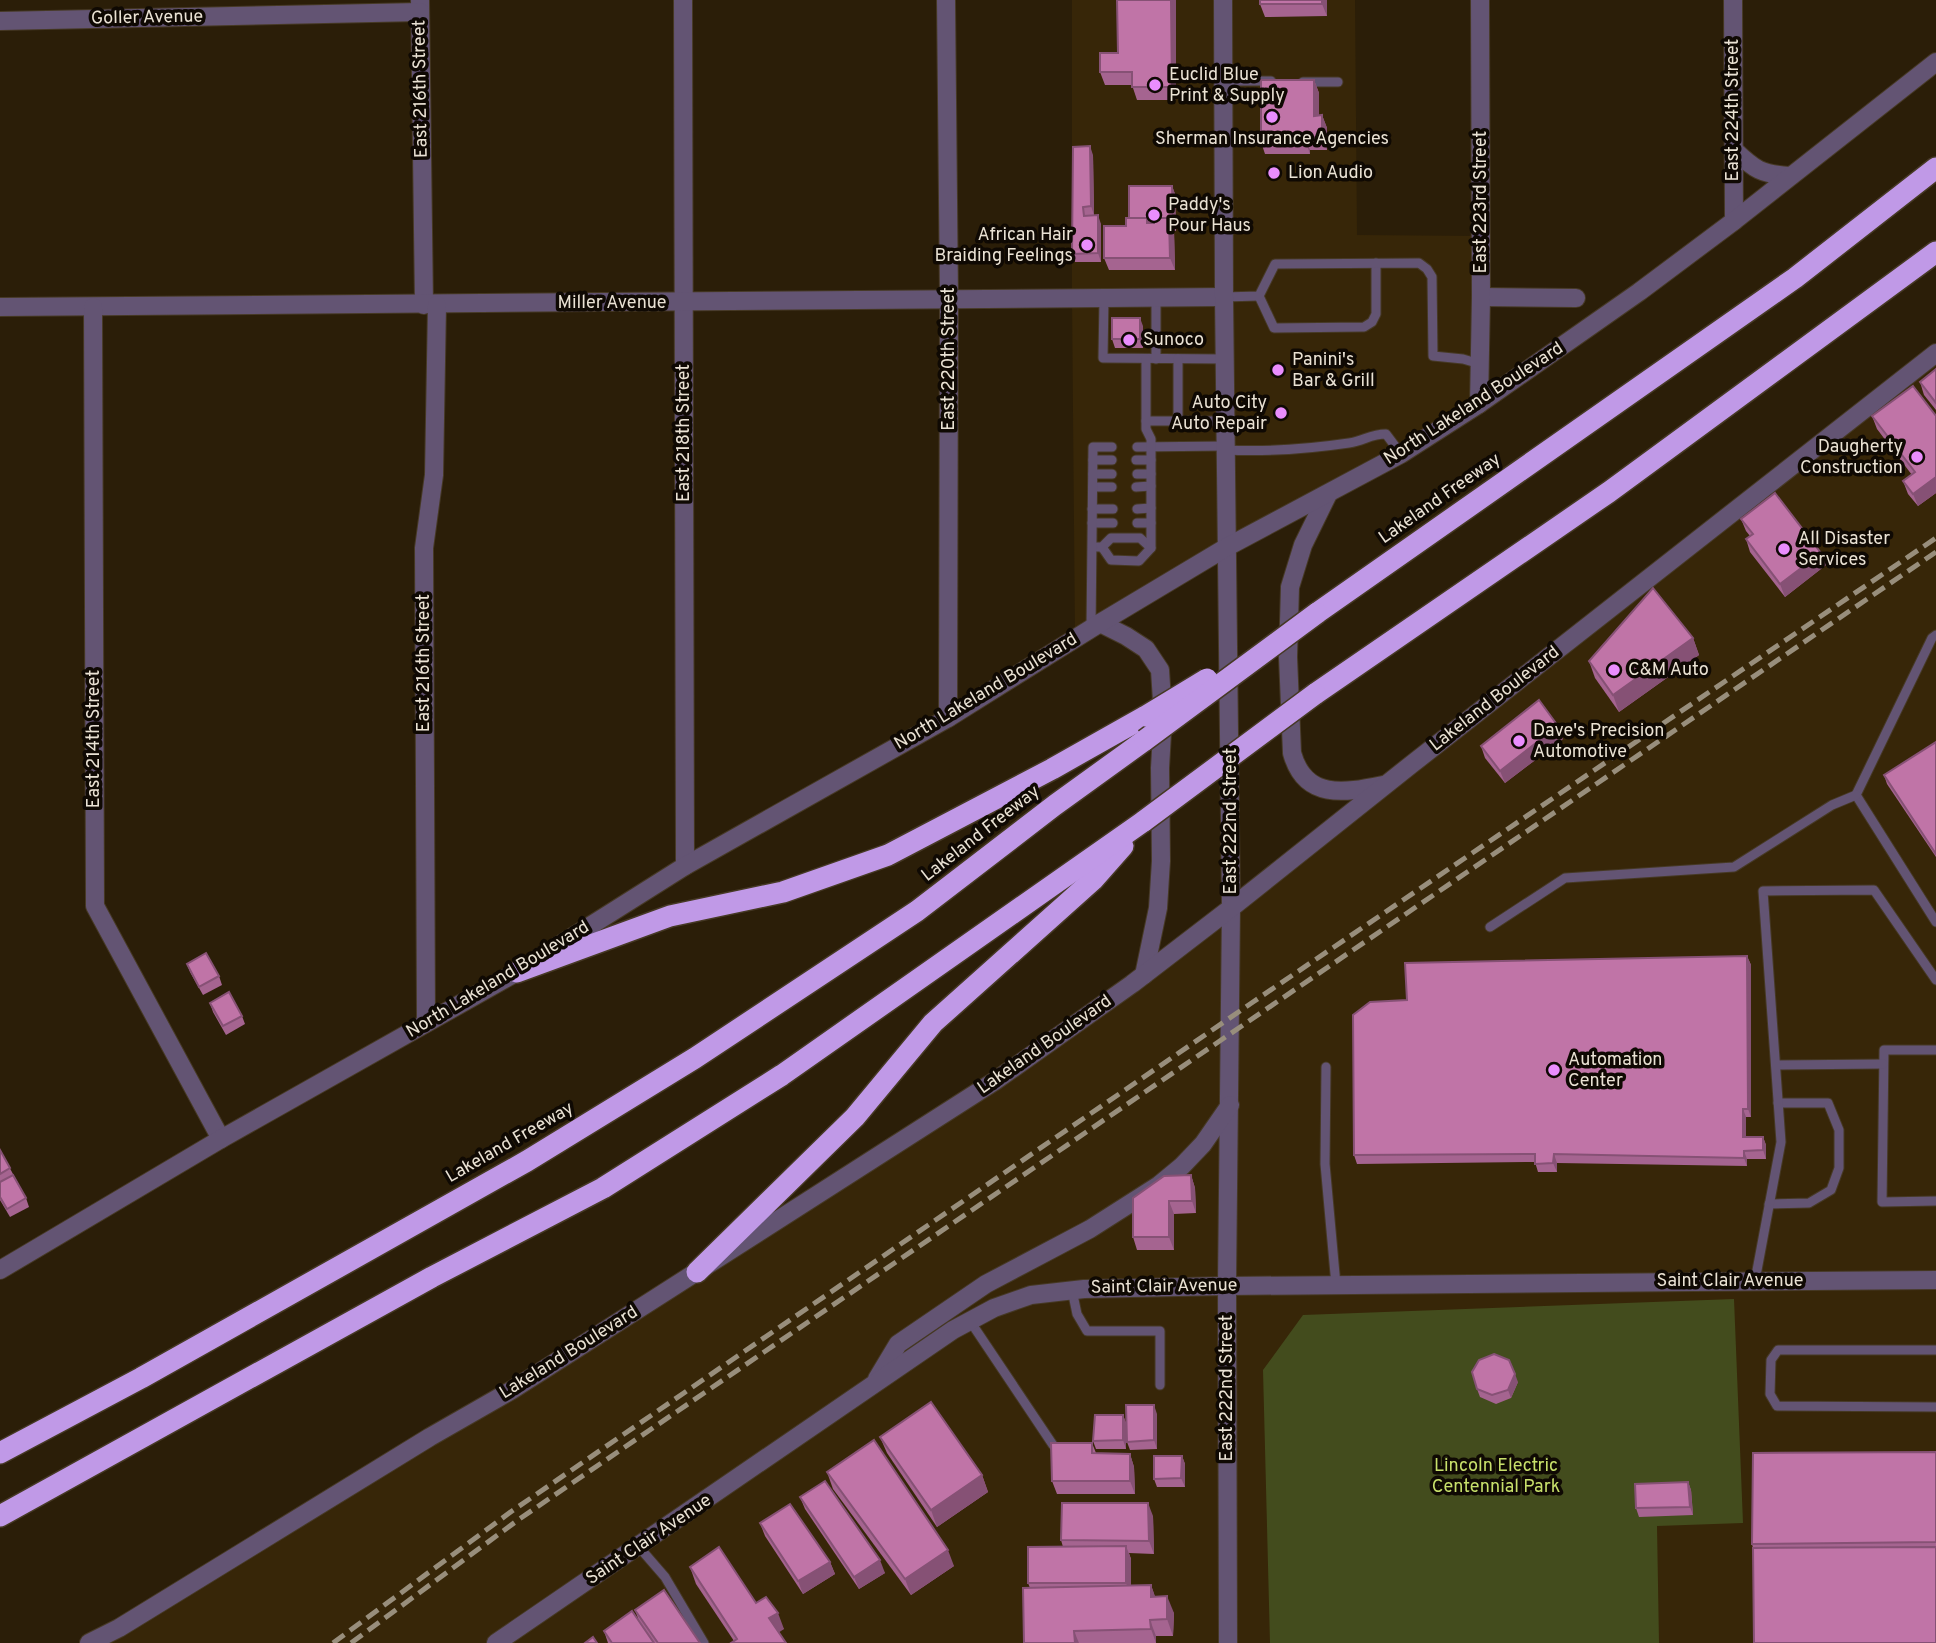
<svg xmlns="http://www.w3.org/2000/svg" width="1936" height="1643" viewBox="0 0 1936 1643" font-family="Overpass,sans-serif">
	<rect width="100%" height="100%" fill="#2b1e08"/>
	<!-- built -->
	<g fill="#372608">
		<polygon points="1072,0 1355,0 1357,235 1481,236 1479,404 1075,638 1072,298"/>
		<polygon points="1936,353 1936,1643 89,1643 995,1081"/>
	</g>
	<!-- green -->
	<polygon fill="#434c1d" points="1734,1299 1743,1523 1657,1526 1659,1643 1270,1643 1263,1370 1303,1315"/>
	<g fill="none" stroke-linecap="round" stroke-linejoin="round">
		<!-- service casing -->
		<g stroke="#463925" stroke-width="11">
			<g id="service">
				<polyline points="1224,81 1271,81"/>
				<polyline points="1303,82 1338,82"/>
				<polyline points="1259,296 1274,328 1364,327 1372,322 1376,314 1376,263"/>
				<polyline points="1224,297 1259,296 1275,264 1419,263 1427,269 1432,277 1433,356 1463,359 1480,364"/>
				<polyline points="1104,298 1103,358 1225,359"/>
				<polyline points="1156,298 1156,359"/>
				<polyline points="1178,359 1178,421"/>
				<polyline points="1146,421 1226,421"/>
				<polyline points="1137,447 1226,446"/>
				<path d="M1226,450C1267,452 1308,449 1349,443C1364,441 1370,434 1386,434L1401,454"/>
				<polyline points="1093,460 1112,460"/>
				<polyline points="1136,460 1151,460"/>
				<polyline points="1093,474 1112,474"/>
				<polyline points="1137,474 1151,474"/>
				<polyline points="1093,487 1112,487"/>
				<polyline points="1136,487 1151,486"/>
				<polyline points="1092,509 1113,509"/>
				<polyline points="1137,509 1151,508"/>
				<polyline points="1092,523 1113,523"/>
				<polyline points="1137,523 1151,523"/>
				<polyline points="1097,547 1102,547 1111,538 1140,538 1151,548"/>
				<polyline points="1102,547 1111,560 1139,561 1151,548 1151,439 1146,429 1146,359"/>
				<polyline points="1091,629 1093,447 1112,447"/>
				<polyline points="1936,635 1932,638 1856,795 1936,922"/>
				<polyline points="1490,927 1565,878 1734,867 1832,805 1856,795"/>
				<polyline points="1936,1050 1884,1050 1882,1202 1936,1201"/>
				<polyline points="1776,1065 1883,1064"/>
				<polyline points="1326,1067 1325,1164 1336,1285"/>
				<polyline points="1769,1204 1809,1203 1831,1190 1839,1168 1839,1130 1828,1103 1778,1103"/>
				<polyline points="1755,1281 1781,1142 1763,891 1874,890 1936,980"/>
				<polyline points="1072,1290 1077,1314 1087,1331 1160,1331 1160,1385"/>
				<polyline points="970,1321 1053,1445"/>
				<polyline points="1936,1350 1778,1350 1771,1360 1770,1394 1777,1406 1936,1407"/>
				<polyline points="639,1547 665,1577 704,1643"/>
			</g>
		</g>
		<!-- minor casing -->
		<g stroke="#463925" stroke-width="20">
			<g id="minor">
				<polyline points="420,0 424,305"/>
				<polyline points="683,0 685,866"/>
				<polyline points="946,0 949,299 948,718"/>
				<polyline points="1733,0 1734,221"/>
				<polyline points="0,21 420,12"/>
				<path d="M1734,150C1755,170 1761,174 1790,176"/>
				<polyline points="1481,297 1576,298"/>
				<polyline points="0,307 1224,297"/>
				<polyline points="93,307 95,906 221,1139"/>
				<polyline points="1479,404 1481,297 1480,0"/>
				<polyline points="426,1023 424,548 434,475 437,305"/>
			</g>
		</g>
		<!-- tertiary casing -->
		<g stroke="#463925" stroke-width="20">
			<g id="tertiary">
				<polyline points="1223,0 1224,297 1231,908 1227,1284 1228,1643"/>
				<path d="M1328,494L1303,545L1290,587L1288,657L1292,753C1305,800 1344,793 1383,785"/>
				<polyline points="1100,623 1126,636 1146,649 1160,670 1163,716 1160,768 1161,861 1158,908 1144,975"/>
				<polyline points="0,1270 221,1139 517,972 685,866 948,718 1100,623 1227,547 1401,454 1479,404 1639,292 1734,221 1936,62"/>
				<polyline points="877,1379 898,1344 986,1284 1090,1229 1159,1185 1182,1166 1203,1144 1230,1105"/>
				<polyline points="89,1643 119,1628 430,1437 512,1390 995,1081 1132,984 1231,908 1412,764 1936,353"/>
				<polyline points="496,1643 953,1330 994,1308 1031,1295 1084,1289 1227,1286 1936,1280"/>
			</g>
		</g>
		<!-- motorway casing -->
		<g stroke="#463925" stroke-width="24">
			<g id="motorway">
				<polyline points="1317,613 1795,278 1936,168"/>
				<polyline points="1315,694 1609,492 1936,252"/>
				<polyline points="517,972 670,916 783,892 888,855 1052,769 1146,716"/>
				<polyline points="697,1272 855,1117 933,1023 1093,880 1123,846"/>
				<polyline points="0,1453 141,1378 527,1161 695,1058 917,911 1055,805 1145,740"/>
				<polyline points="0,1516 432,1277 603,1188 782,1075 1144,821"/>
			</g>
		</g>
		<!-- service -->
		<use href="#service" stroke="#635473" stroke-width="9"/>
		<!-- minor -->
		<use href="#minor" stroke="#635473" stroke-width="18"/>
		<!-- tertiary -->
		<use href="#tertiary" stroke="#635473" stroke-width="18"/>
		<!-- motorway -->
		<use href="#motorway" stroke="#c099e7" stroke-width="21"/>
		<!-- rail -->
		<g stroke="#988e7c" stroke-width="5" stroke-dasharray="14 7" stroke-linecap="butt">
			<polyline points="333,1643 512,1511 1253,1002 1936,538"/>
			<polyline points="351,1643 518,1520 1936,552"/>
		</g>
		<!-- motorway-bridge casing -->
		<g stroke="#463925" stroke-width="24" stroke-linecap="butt">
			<g id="motorway-bridge">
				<polyline points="1146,716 1207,679"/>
				<polyline points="1145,740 1317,613"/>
				<polyline points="1144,821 1315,694"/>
			</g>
		</g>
		<!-- motorway-bridge -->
		<use href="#motorway-bridge" stroke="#c099e7" stroke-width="21"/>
	</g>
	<!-- wall -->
	<g fill="#a56490">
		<polygon points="1117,0 1176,0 1176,100 1137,100 1132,85 1105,85 1100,72 1118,53"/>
		<polygon points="1327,0 1327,16 1265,17 1260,4"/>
		<polygon points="1314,80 1319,93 1319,116 1322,115 1327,128 1327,150 1310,150 1310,154 1265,154 1261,142"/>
		<polygon points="1093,155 1094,215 1086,215 1101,224 1101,262 1075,262 1072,254"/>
		<polygon points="1172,186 1175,194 1176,231 1174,231 1175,270 1109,270 1104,258 1126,226 1129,218"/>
		<polygon points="1143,326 1143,348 1115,348 1112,339"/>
		<polygon points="1936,369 1936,410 1924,395 1920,382"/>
		<polygon points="1872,416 1936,416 1936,493 1918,506 1908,494 1903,481 1912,475 1877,429"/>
		<polygon points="1741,519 1821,553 1826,565 1785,597 1750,552 1746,539 1750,536 1746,531"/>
		<polygon points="1693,638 1699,655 1619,712 1595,678 1589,661"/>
		<polygon points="1563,739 1505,783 1485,758 1481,746"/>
		<polygon points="1936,742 1936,857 1887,784 1884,775"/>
		<polygon points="1747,956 1751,965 1751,1117 1746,1117 1746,1137 1763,1137 1766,1145 1766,1159 1747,1159 1747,1166 1557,1163 1557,1172 1538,1172 1535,1162 1357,1164 1354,1155 1407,1000"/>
		<polygon points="187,964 219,976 222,985 203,995 190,972"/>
		<polygon points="210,1003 242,1016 245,1024 226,1035 213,1012"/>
		<polygon points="0,1150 26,1198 29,1207 10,1217 0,1200"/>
		<polygon points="1191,1175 1195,1188 1196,1213 1174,1214 1174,1250 1137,1250 1133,1237"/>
		<polygon points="1518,1382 1511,1398 1496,1404 1480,1397 1477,1389"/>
		<polygon points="1157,1414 1157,1449 1130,1450 1127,1442"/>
		<polygon points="1123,1415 1126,1423 1126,1449 1096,1449 1093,1441"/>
		<polygon points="880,1437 982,1475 988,1492 937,1527 887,1453"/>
		<polygon points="1092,1443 1096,1453 1130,1454 1134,1467 1135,1494 1057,1494 1052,1481"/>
		<polygon points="1936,1452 1936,1643 1753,1548 1752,1544"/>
		<polygon points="1182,1456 1185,1464 1185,1487 1157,1487 1154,1479"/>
		<polygon points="827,1472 954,1566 911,1595 833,1489"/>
		<polygon points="1688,1482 1691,1490 1693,1515 1639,1517 1636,1508"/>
		<polygon points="800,1497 885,1573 859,1589 805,1509"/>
		<polygon points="1153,1516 1154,1554 1129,1553 1131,1559 1131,1585 1151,1585 1155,1597 1174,1613 1173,1636 1156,1636 1156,1643 1024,1643 1030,1588 1028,1583 1063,1547 1061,1540"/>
		<polygon points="760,1523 830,1562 835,1574 803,1594 765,1536"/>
		<polygon points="690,1567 756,1603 784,1629 734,1641 696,1584"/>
		<polygon points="635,1610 700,1643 608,1643 604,1631 639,1621"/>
	</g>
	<!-- shaded-wall -->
	<g fill="#865175">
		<polygon points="1171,0 1176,0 1176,100 1172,87"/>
		<polygon points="1322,0 1327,0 1327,16 1322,4"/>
		<polygon points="1314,80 1319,93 1319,129 1314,116"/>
		<polygon points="1322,115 1327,128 1327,150 1322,137"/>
		<polygon points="1306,138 1310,150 1310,154 1306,142"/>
		<polygon points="1090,146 1093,155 1094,215 1091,206"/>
		<polygon points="1172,186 1175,194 1176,231 1173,222"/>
		<polygon points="1098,215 1101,224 1101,262 1098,253"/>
		<polygon points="1169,218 1174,231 1175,270 1170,258"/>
		<polygon points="1140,318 1143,326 1143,348 1140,339"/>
		<polygon points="1936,477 1936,493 1918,506 1913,494"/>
		<polygon points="1821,553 1826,565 1785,597 1780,584"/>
		<polygon points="1693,638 1699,655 1619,712 1613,695"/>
		<polygon points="1558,726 1563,739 1505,783 1500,771"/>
		<polygon points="1747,956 1751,965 1751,1117 1748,1109"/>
		<polygon points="1743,1109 1746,1117 1746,1145 1743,1137"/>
		<polygon points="1763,1137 1766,1145 1766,1159 1763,1150"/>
		<polygon points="1744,1151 1747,1159 1747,1166 1744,1158"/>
		<polygon points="1554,1154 1557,1163 1557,1172 1553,1163"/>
		<polygon points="1191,1175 1195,1188 1196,1213 1192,1201"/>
		<polygon points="1169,1201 1174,1214 1174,1250 1169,1237"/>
		<polygon points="1515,1374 1518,1382 1511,1398 1508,1390"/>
		<polygon points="1154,1405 1157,1414 1157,1449 1154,1440"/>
		<polygon points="1123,1415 1126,1423 1126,1449 1123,1440"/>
		<polygon points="1130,1454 1134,1467 1135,1494 1130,1481"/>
		<polygon points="1182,1456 1185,1464 1185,1487 1181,1478"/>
		<polygon points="982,1475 988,1492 937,1527 931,1510"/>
		<polygon points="1688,1482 1691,1490 1693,1515 1690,1507"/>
		<polygon points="1148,1503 1153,1516 1154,1554 1149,1541"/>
		<polygon points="1126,1546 1131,1559 1131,1596 1126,1583"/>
		<polygon points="948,1550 954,1566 911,1595 905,1579"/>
		<polygon points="880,1560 885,1573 859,1589 854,1577"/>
		<polygon points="830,1562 835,1574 803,1594 798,1581"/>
		<polygon points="1151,1585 1157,1602 1151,1597"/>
		<polygon points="1167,1596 1174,1613 1173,1636 1167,1619"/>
		<polygon points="778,1613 784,1629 775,1635 769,1618"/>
		<polygon points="1150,1620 1156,1636 1156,1643 1151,1629"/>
		<polygon points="1074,1631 1079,1643 1075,1643"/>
	</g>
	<!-- building -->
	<g fill="#c074a7" stroke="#865175" stroke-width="2">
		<polygon points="1117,0 1171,0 1172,87 1132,87 1132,72 1100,72 1100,53 1118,53"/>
		<rect x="1260" y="0" width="62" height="4"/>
		<polygon points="1261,80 1314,80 1314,116 1322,115 1322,137 1306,138 1306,142 1261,142"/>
		<polygon points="1090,146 1091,206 1083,207 1084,216 1098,215 1098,253 1072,254 1073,147"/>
		<polygon points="1129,186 1172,186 1173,222 1171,222 1169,218 1154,218 1154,223 1149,223 1147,218 1129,218"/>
		<polygon points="1126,218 1147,218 1147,223 1154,223 1154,218 1169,218 1170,258 1104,258 1104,226 1126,226"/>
		<rect x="1112" y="318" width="28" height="21"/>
		<polygon points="1936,369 1936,403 1920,382"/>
		<polygon points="1913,386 1936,416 1936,477 1913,494 1903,481 1915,472 1872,416"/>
		<polygon points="1775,493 1821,553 1780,584 1746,539 1753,534 1741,519"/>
		<polygon points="1653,588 1693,638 1613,695 1589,661"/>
		<polygon points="1539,700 1558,726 1500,771 1481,746"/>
		<polygon points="1936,742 1936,854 1884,775"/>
		<polygon points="206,953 219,976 199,987 187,964"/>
		<polygon points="1747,956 1748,1109 1743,1109 1743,1137 1763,1137 1763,1150 1744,1151 1744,1158 1554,1154 1553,1163 1535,1164 1535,1154 1354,1155 1353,1015 1370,1002 1407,1000 1405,963"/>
		<polygon points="229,992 242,1016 223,1026 210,1003"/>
		<polygon points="0,1150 10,1168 0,1174"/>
		<polygon points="13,1175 26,1198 7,1209 0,1197 0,1182"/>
		<polygon points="1191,1175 1192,1201 1169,1201 1169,1237 1133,1237 1133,1198 1164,1176"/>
		<polygon points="1494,1354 1509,1360 1515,1374 1508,1390 1492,1395 1477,1389 1472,1372 1479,1360"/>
		<polygon points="931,1402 982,1475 931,1510 880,1437"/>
		<polygon points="1126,1405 1154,1405 1154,1440 1127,1442"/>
		<polygon points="1095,1415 1123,1415 1123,1440 1093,1441"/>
		<polygon points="874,1440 948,1550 905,1579 827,1472"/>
		<polygon points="1051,1443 1092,1443 1092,1453 1130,1454 1130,1481 1052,1481"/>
		<polygon points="1936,1452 1936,1542 1752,1544 1753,1453"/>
		<polygon points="1154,1456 1182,1456 1181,1478 1154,1479"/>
		<polygon points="825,1481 880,1560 854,1577 800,1497"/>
		<polygon points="1688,1482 1690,1507 1636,1508 1635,1484"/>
		<polygon points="1062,1503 1148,1503 1149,1541 1061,1540"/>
		<polygon points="790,1504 830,1562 798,1581 760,1523"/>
		<polygon points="1126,1546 1126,1583 1028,1583 1028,1547"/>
		<polygon points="719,1547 756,1603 766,1597 778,1613 769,1618 786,1643 731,1643 737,1639 690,1567"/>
		<polygon points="1936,1547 1936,1643 1754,1643 1753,1548"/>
		<polygon points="1151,1585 1151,1597 1167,1596 1167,1619 1150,1620 1151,1629 1074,1631 1075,1643 1024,1643 1023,1588"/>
		<polygon points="664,1590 700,1643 658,1643 635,1610"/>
		<polygon points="632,1611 654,1643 612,1643 604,1631"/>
		<polygon points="593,1637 597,1643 585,1643"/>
	</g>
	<!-- markers -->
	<g fill="#ea8dfd" stroke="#0f0903" stroke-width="2.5">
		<circle cx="1155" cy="85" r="7"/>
		<circle cx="1272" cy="117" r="7"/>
		<circle cx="1274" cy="173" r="7"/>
		<circle cx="1154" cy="215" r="7"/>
		<circle cx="1087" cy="245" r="7"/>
		<circle cx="1129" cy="340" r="7"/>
		<circle cx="1278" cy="370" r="7"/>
		<circle cx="1281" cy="413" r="7"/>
		<circle cx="1917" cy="457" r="7"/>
		<circle cx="1784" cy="549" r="7"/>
		<circle cx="1614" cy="670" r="7"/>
		<circle cx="1519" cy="741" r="7"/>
		<circle cx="1554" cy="1070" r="7"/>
	</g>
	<g text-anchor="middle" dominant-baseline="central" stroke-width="7" stroke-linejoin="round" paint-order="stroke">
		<!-- street labels -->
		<g font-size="18" fill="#eae2d4" stroke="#0f0903">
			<text transform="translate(147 18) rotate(-1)">Goller Avenue</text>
			<text transform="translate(421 89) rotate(-91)">East 216th Street</text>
			<text transform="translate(1733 110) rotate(-90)">East 224th Street</text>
			<text transform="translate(1481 202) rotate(-90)">East 223rd Street</text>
			<text x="612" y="303">Miller Avenue</text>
			<text transform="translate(949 359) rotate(-90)">East 220th Street</text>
			<text transform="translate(1474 404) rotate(-33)">North Lakeland Boulevard</text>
			<text transform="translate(684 433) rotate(-90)">East 218th Street</text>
			<text transform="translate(1440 499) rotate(-35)">Lakeland Freeway</text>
			<text transform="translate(424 663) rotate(-90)">East 216th Street</text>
			<text transform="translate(986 692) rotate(-31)">North Lakeland Boulevard</text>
			<text transform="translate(1495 699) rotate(-38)">Lakeland Boulevard</text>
			<text transform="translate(94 739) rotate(-90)">East 214th Street</text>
			<text transform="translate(1231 821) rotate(-90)">East 222nd Street</text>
			<text transform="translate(981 834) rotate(-38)">Lakeland Freeway</text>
			<text transform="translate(498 980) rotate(-31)">North Lakeland Boulevard</text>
			<text transform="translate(1045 1045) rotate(-35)">Lakeland Boulevard</text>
			<text transform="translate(510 1143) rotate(-30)">Lakeland Freeway</text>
			<text x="1730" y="1281">Saint Clair Avenue</text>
			<text transform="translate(1164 1287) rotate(-1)">Saint Clair Avenue</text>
			<text transform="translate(569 1353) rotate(-32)">Lakeland Boulevard</text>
			<text transform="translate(1227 1388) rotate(-90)">East 222nd Street</text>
			<text transform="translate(649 1540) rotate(-34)">Saint Clair Avenue</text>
		</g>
		<!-- poi labels -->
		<g font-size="18" fill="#eae2d4" stroke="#0f0903" text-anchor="start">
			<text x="1169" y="75">Euclid Blue<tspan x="1169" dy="21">Print &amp; Supply</tspan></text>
			<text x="1272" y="139" text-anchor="middle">Sherman Insurance Agencies</text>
			<text x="1288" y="173">Lion Audio</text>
			<text x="1168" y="205">Paddy's<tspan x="1168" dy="21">Pour Haus</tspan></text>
			<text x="1073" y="235" text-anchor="end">African Hair<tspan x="1073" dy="21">Braiding Feelings</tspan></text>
			<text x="1143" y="340">Sunoco</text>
			<text x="1292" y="360">Panini's<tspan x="1292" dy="21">Bar &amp; Grill</tspan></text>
			<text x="1267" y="403" text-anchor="end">Auto City<tspan x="1267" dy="21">Auto Repair</tspan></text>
			<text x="1903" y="447" text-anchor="end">Daugherty<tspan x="1903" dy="21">Construction</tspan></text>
			<text x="1798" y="539">All Disaster<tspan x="1798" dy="21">Services</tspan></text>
			<text x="1628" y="670">C&amp;M Auto</text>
			<text x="1533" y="731">Dave's Precision<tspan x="1533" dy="21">Automotive</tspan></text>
			<text x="1568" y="1060">Automation<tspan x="1568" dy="21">Center</tspan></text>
		</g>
		<!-- park labels -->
		<g font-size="18" fill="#c8e06b" stroke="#0f0903">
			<text x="1496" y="1466">Lincoln Electric<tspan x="1496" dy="21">Centennial Park</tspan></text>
		</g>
	</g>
</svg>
